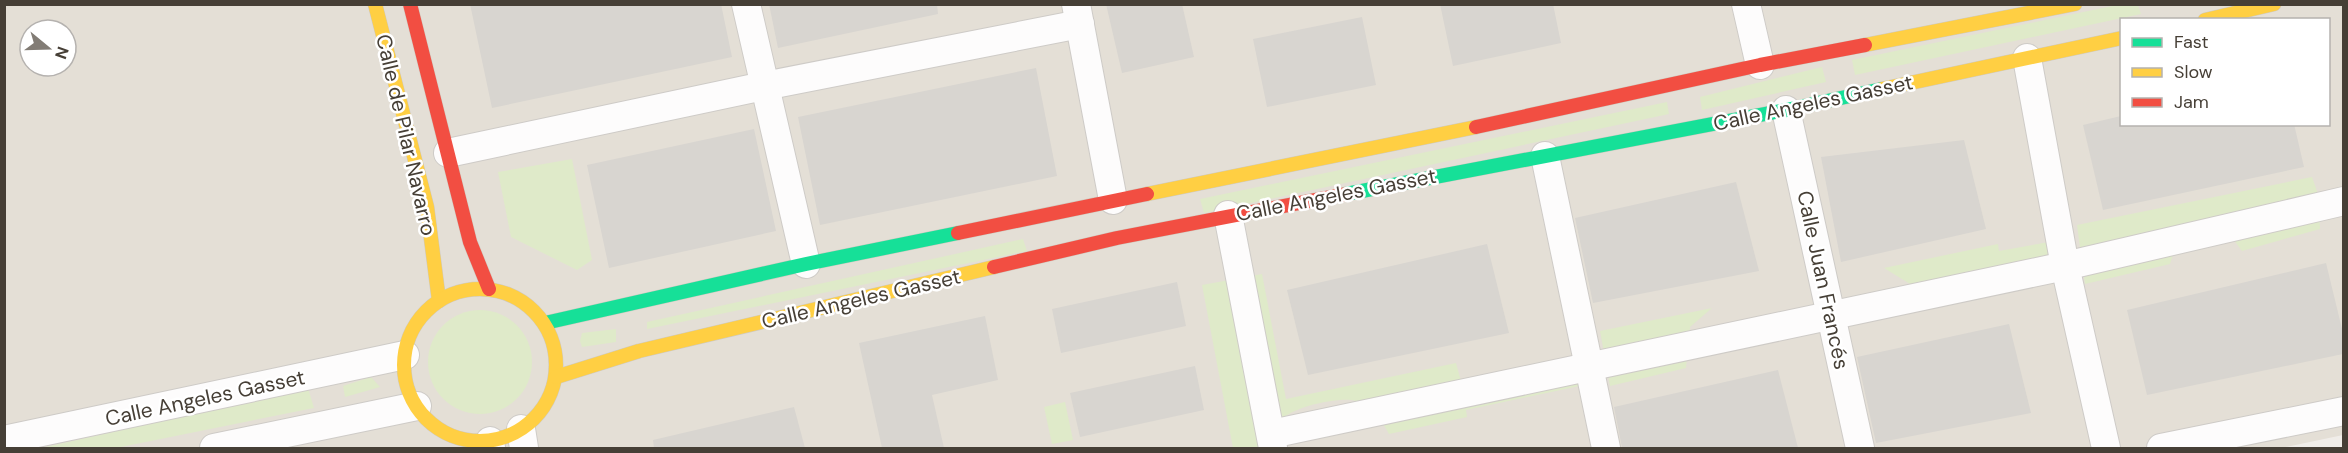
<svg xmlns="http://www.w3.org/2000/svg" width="2348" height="453" viewBox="0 0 2348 453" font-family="'DM Sans',sans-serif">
	<rect width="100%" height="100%" fill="#f0ede9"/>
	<!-- residential -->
	<path fill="#e4dfd6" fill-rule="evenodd" d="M4,5H2343V435L2281,448H5ZM2122,20H2328V124H2122ZM30,30H66V66H30Z"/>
	<!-- green -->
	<g fill="#dfeac9">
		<polygon points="2117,5 2138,5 2141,14 1855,75 1852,60"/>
		<polygon points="1822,67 1826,82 1702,110 1700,97"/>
		<polygon points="1667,102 1669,114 1204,213 1200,199"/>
		<polygon points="572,159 592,260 577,270 511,237 498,172"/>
		<polygon points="2312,177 2318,194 2320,229 2242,251 2231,236 2179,236 2170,264 2085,284 2077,225"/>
		<polygon points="1023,239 1027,251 647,329 647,322"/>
		<polygon points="2066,239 2071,246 1941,303 1884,268 1998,244 1999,251"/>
		<path d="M1262,274L1286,399L1456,363L1461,381H1603L1466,410L1467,417L1389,434C1382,421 1371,406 1356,401C1342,396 1289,407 1281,421C1276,428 1275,440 1273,448H1233L1202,285Z"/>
		<polygon points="1712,308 1690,327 1686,368 1610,386 1600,331"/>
		<circle cx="480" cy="362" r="52"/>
		<polygon points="616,329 616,342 582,347 580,341 582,333"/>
		<polygon points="371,377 380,387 345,397 343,386"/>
		<polygon points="308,388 314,408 116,448 41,448"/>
		<polygon points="1065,402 1073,440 1052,444 1044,407"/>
	</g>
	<!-- building -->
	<g fill="#d8d5d0">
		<polygon points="470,4 721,4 732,57 492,108"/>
		<polygon points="769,4 937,4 938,14 778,48"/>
		<polygon points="1106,4 1182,4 1194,57 1122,73"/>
		<polygon points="1440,4 1553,4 1561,43 1453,66"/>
		<polygon points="1362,17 1376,85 1267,107 1253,39"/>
		<polygon points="1036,68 1057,176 820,225 798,117"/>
		<polygon points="2121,116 2121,124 2294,124 2304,167 2103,210 2083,125"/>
		<polygon points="754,129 776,231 609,268 587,165"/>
		<polygon points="1964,140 1986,229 1841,262 1821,157"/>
		<polygon points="1736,182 1759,271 1593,303 1575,218"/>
		<polygon points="1487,244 1509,333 1308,375 1287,290"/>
		<polygon points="2326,263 2343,333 2343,354 2147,395 2127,310"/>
		<polygon points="1177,282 1186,326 1061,353 1052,309"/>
		<polygon points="985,316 998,380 932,395 944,448 882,448 859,343"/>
		<polygon points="2009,324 2031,413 1876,443 1857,357"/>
		<polygon points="1195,366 1204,410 1080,437 1070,393"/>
		<polygon points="1778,370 1798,448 1622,448 1614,407"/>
		<polygon points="794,407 805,448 654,448 653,440"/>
	</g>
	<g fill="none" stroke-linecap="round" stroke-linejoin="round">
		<!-- street casing -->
		<g stroke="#cecbc7" stroke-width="30">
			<g id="street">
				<polyline points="746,4 806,264"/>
				<polyline points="1076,4 1113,200"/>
				<polyline points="1746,4 1760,65"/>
				<polyline points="2027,58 2065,266 2106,448"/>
				<polyline points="1786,110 1860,448"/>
				<polyline points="448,153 764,86 1080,24"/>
				<polyline points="1545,156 1606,448"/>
				<polyline points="1228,215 1273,448"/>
				<polyline points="521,429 524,448"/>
				<polyline points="1271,434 2065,266 2344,201"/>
				<polyline points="4,440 405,355"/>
				<polyline points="490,441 491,448"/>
				<polyline points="214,448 417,406"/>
				<polyline points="2161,448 2344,411"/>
			</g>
		</g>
		<!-- fast casing -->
		<g stroke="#cfcac0" stroke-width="15">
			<g id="fast">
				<polyline points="1346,194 1786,110 1882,89"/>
				<polyline points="545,323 806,264 958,233"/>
			</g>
		</g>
		<!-- slow casing -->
		<g stroke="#cfcac0" stroke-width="15">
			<g id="slow">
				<polyline points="375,4 427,207 439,301"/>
				<polyline points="2205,20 2274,4"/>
				<polyline points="1865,45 2075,4"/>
				<polyline points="1882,89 2122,38"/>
				<polyline points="1147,194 1476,127"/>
				<circle cx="480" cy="365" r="76"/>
				<polyline points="556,377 639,351 994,267"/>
			</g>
		</g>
		<!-- jam casing -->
		<g stroke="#cfcac0" stroke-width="15">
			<g id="jam">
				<polyline points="410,4 470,242 489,289"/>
				<polyline points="1476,127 1760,65 1865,45"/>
				<polyline points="958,233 1147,194"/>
				<polyline points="994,267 1117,238 1346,194"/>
			</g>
		</g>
		<!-- street -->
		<use href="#street" stroke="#fdfcfc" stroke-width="28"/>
		<!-- fast -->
		<use href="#fast" stroke="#16e098" stroke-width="14"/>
		<!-- slow -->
		<use href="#slow" stroke="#ffcf43" stroke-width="14"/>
		<!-- jam -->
		<use href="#jam" stroke="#f24e42" stroke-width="14"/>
	</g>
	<g text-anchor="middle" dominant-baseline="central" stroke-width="5" stroke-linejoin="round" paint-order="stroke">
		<!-- street labels -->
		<g font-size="21" fill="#463f36" stroke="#fff">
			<text transform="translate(1813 103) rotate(-12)">Calle Angeles Gasset</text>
			<text transform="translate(406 135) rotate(77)">Calle de Pilar Navarro</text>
			<text transform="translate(1336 195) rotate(-11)">Calle Angeles Gasset</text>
			<text transform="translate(1823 280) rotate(78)">Calle Juan Francés</text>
			<text transform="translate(861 299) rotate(-13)">Calle Angeles Gasset</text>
			<text transform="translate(205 398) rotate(-12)">Calle Angeles Gasset</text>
		</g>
	</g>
	<!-- border -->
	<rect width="2348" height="453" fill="none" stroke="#463f36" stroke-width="12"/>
	<!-- legend -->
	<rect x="2120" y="18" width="210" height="108" fill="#ffffff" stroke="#b5b2af" stroke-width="1.5"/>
	<rect x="2132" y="38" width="30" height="9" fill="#16e098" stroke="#b5b2af" stroke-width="1.5"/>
	<text x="2174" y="48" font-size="18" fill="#463f36">Fast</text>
	<rect x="2132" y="68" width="30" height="9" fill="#ffcf43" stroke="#b5b2af" stroke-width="1.5"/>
	<text x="2174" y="78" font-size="18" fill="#463f36">Slow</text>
	<rect x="2132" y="98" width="30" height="9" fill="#f24e42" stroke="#b5b2af" stroke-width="1.5"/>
	<text x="2174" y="108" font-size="18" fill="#463f36">Jam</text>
	<!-- north arrow -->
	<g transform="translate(48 48) rotate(109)"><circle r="28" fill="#ffffff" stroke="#b5b2af" stroke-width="1.5"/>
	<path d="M0-4.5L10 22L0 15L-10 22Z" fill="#827c75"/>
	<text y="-9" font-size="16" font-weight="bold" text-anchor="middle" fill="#463f36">N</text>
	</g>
</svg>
